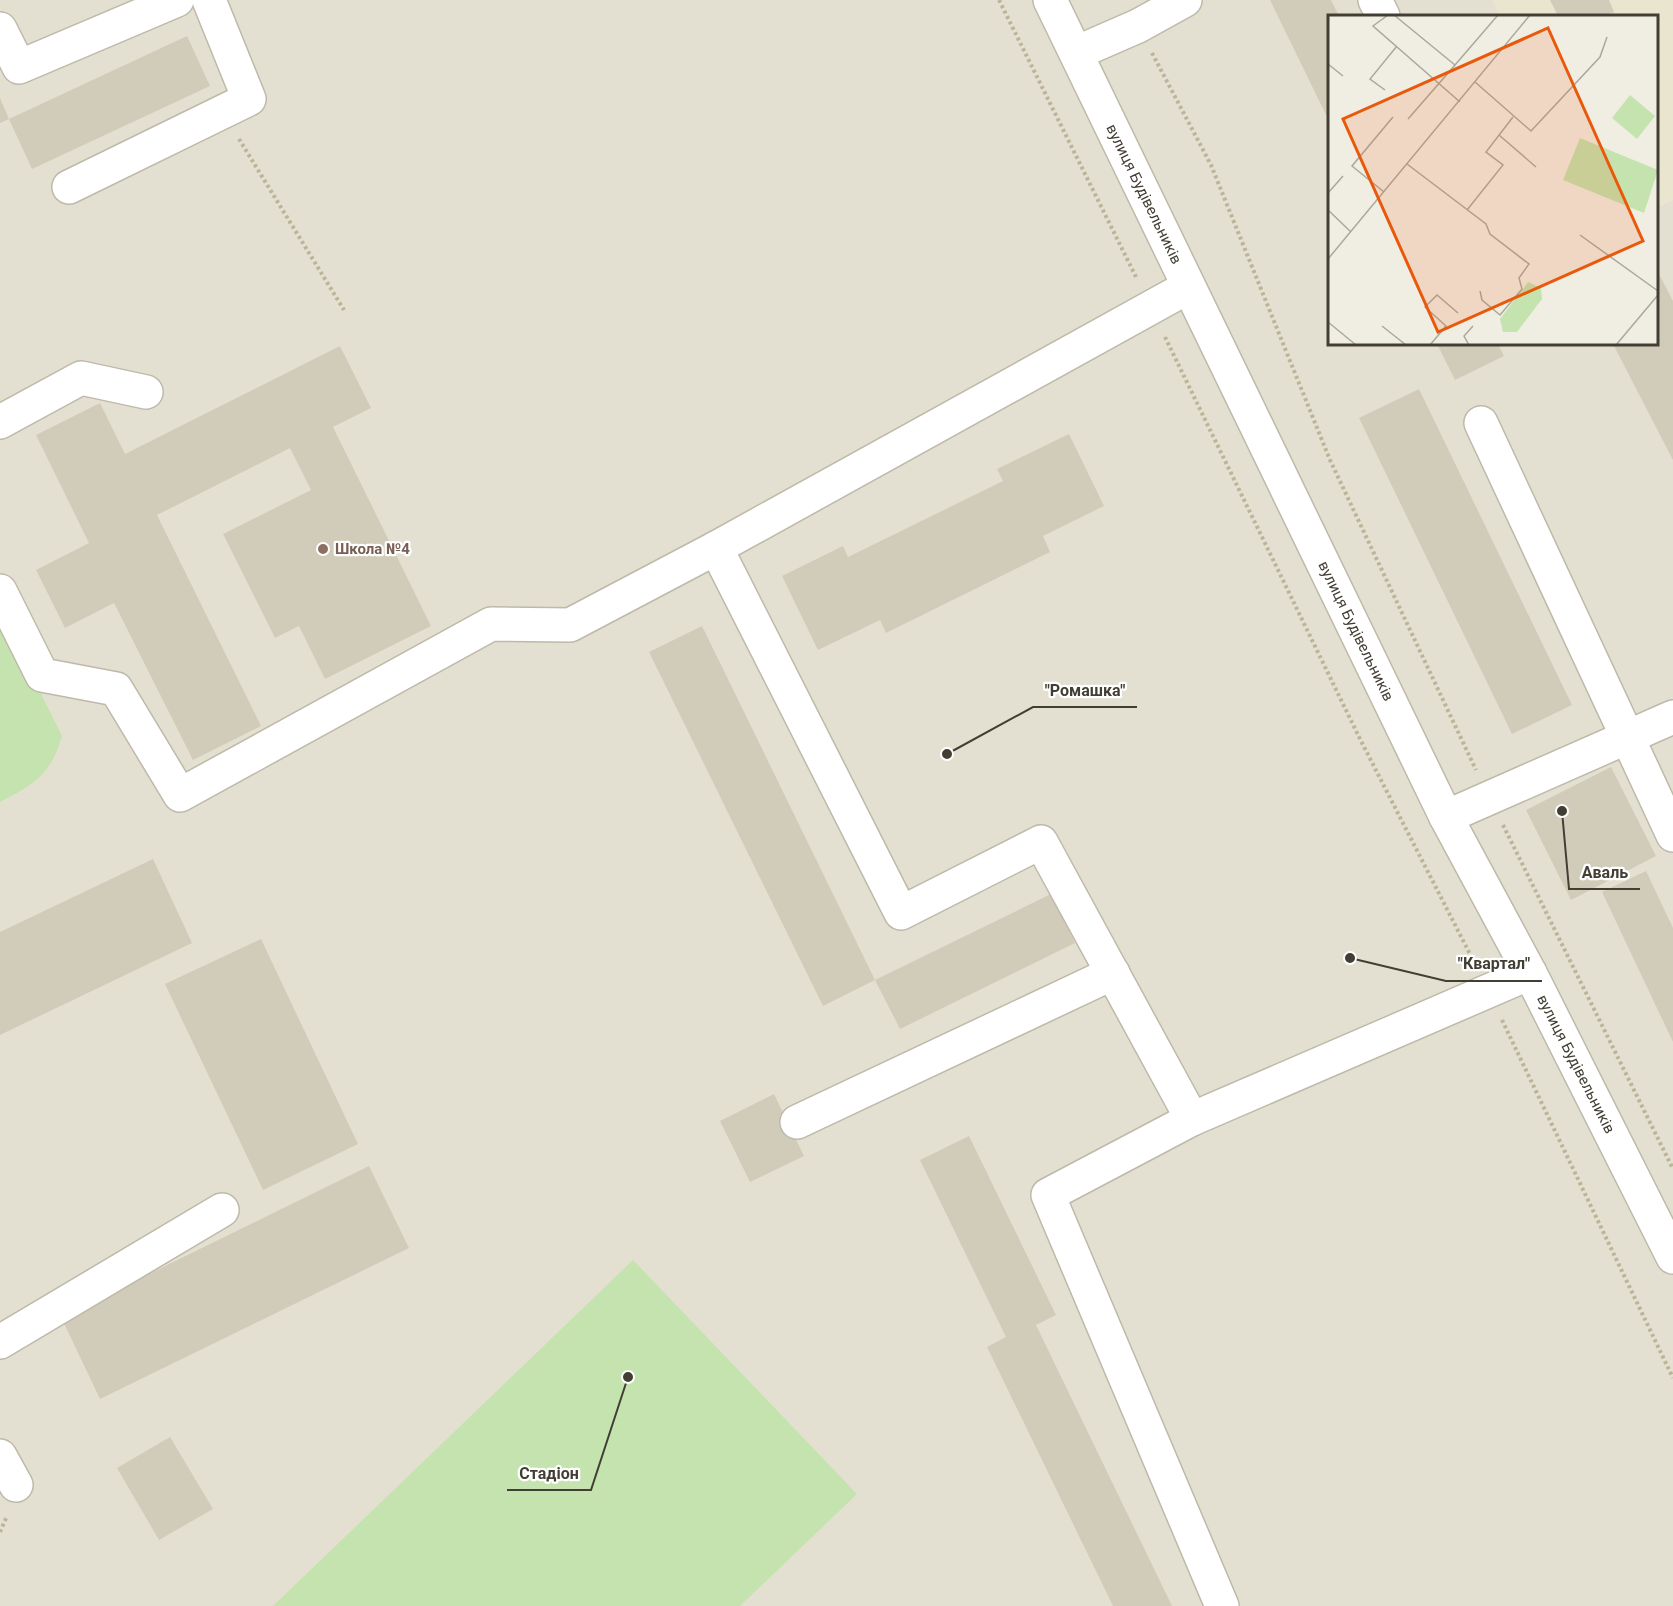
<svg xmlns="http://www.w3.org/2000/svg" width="1673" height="1606" viewBox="0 0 1673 1606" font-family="Roboto,sans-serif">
	<rect width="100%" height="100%" fill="#f0eee3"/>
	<!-- residential -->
	<path fill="#e4e0d1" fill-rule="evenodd" d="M0,0H1673V1606H0ZM1330,16H1656V344H1330Z"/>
	<!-- education -->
	<polygon fill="#e9e5ce" points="1492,0 1673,0 1673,200 1657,208 1656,16 1500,16"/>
	<!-- green -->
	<g fill="#c4e3ae">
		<path d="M0,611L62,736C50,775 35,784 0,802Z"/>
		<polygon points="633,1260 857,1494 740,1606 273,1606"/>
	</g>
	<!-- building -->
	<g fill="#d1cbb9">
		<polygon points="1270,0 1331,0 1339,16 1330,16 1330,123"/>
		<polygon points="1550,0 1609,0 1614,12 1604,16 1558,16"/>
		<polygon points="187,36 210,86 32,169 9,119"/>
		<polygon points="0,98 9,119 0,123"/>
		<polygon points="1660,276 1673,301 1673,460 1613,344 1656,344 1656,278"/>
		<polygon points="1437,344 1498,344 1504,356 1455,380"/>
		<polygon points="340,346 371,408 333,427 431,626 325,679 299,626 275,638 223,534 311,490 290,448 157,515 261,726 193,760 114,603 65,628 36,570 89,543 36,435 100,403 125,454"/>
		<polygon points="1419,389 1572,705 1512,734 1359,418"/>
		<polygon points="1069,434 1104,506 1043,536 1050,552 886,633 880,620 818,650 782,576 843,546 848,557 1003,481 997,469"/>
		<polygon points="702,626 875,980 823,1006 649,652"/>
		<polygon points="1611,767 1656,856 1571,900 1526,810"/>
		<polygon points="153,859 192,943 0,1035 0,932"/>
		<polygon points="1646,871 1673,928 1673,1042 1602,892"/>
		<polygon points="1051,894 1075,943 900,1029 875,980"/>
		<polygon points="261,939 358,1144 263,1190 165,984"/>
		<polygon points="774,1094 804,1156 750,1182 720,1121"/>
		<polygon points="969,1136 1056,1315 1036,1325 1172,1606 1113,1606 987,1347 1006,1337 920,1160"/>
		<polygon points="369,1166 409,1248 100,1399 61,1317"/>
		<polygon points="170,1437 213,1509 159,1540 117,1468"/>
	</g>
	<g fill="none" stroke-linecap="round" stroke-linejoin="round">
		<!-- minor casing -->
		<g stroke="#beb9a9" stroke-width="36">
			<g id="minor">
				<polyline points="1050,0 1446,817 1530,973 1673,1257"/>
				<polyline points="1375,0 1383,16"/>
				<polyline points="0,29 19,67 177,0"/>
				<polyline points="1076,53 1138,26 1185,0"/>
				<polyline points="69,187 249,99 209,0"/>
				<polyline points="0,422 81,378 146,392"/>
				<polyline points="1481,423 1673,835"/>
				<polyline points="716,548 901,913 1041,842 1192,1119"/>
				<polyline points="0,591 42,675 116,689 180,795 491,624 570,625 716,548 1188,287"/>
				<polyline points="1446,817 1673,717"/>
				<polyline points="797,1122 1113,973"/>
				<polyline points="0,1342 222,1210"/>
				<polyline points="0,1456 16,1485"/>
				<polyline points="1222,1606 1048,1195 1192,1119 1530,973"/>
			</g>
		</g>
		<!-- path -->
		<g stroke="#bcb499" stroke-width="4" stroke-dasharray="3 3" stroke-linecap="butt">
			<polyline points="999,0 1137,279"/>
			<polyline points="1152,53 1211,165 1330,460 1476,770"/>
			<polyline points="239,139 344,310"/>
			<polyline points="1165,337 1360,739 1474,962"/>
			<polyline points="1503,825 1673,1169"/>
			<polyline points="1502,1020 1673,1378"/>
			<polyline points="0,1532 7,1516"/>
		</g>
		<!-- minor -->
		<use href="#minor" stroke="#fff" stroke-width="33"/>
	</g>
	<!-- markers -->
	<circle fill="#8d6e63" stroke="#fff" stroke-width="2" cx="323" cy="549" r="6"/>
	<g text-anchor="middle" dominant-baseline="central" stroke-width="4.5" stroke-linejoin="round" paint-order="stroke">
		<!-- street labels -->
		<g font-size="15" fill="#423e34" stroke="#fff">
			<text transform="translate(1144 194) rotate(64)">вулиця Будівельників</text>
			<text transform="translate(1356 631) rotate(64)">вулиця Будівельників</text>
			<text transform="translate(1576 1064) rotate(63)">вулиця Будівельників</text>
		</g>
		<!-- education labels -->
		<g font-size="15" font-weight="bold" fill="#785e54" stroke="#fff" text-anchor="start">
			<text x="335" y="549">Школа №4</text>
		</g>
	</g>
	<!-- overview -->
	<g transform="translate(1328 15)">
		<rect width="330" height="330" fill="#f0eee3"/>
		<path d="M302,80L327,101L309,124L284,103ZM252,123L330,155L316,198L235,165ZM200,267L213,273L214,284L189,317H175L172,304Z" fill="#c4e3ae"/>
		<path fill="none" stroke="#aaa89d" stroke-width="1.5" d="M60,0L45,11L132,87M66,0L127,50L80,104M0,49L15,61M127,50L170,0M147,67L203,116L272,42L279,22M57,75L42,64L69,31M171,120L208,152M79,149L158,209L162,219L201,249L191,263L194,274L172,300L154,285L152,276M56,177L24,151L65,102M0,178L15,161M0,195L23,217M139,195L175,150L158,137L185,102M252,220L330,276M0,244L202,0M0,307L28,330M54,311L78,330M102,330L118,311L97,292L109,280L130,298M141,330L136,321L145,311M288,330L330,280"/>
		<path fill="#e8590c" fill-opacity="0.15" stroke="#e8590c" stroke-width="3" d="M220,13L315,226L110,317L15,104Z"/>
		<rect width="330" height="330" fill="none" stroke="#423e34" stroke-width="3"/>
	</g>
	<!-- callouts -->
	<path fill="none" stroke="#423e34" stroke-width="2" d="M947 754L1033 707H1137M1562 811L1569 889H1640M1350 958L1446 981H1542M628 1377L591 1490H507"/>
	<g fill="#423e34" stroke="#fff" stroke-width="2">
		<circle cx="947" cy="754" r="6"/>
		<circle cx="1562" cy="811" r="6"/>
		<circle cx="1350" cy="958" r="6"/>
		<circle cx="628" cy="1377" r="6"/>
	</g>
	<g font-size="16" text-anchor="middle" font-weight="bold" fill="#423e34" stroke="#fff" stroke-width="4.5" stroke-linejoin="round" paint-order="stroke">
		<text x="1085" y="696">"Ромашка"</text>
		<text x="1605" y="878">Аваль</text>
		<text x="1494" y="969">"Квартал"</text>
		<text x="549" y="1479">Стадіон</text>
	</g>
</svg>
